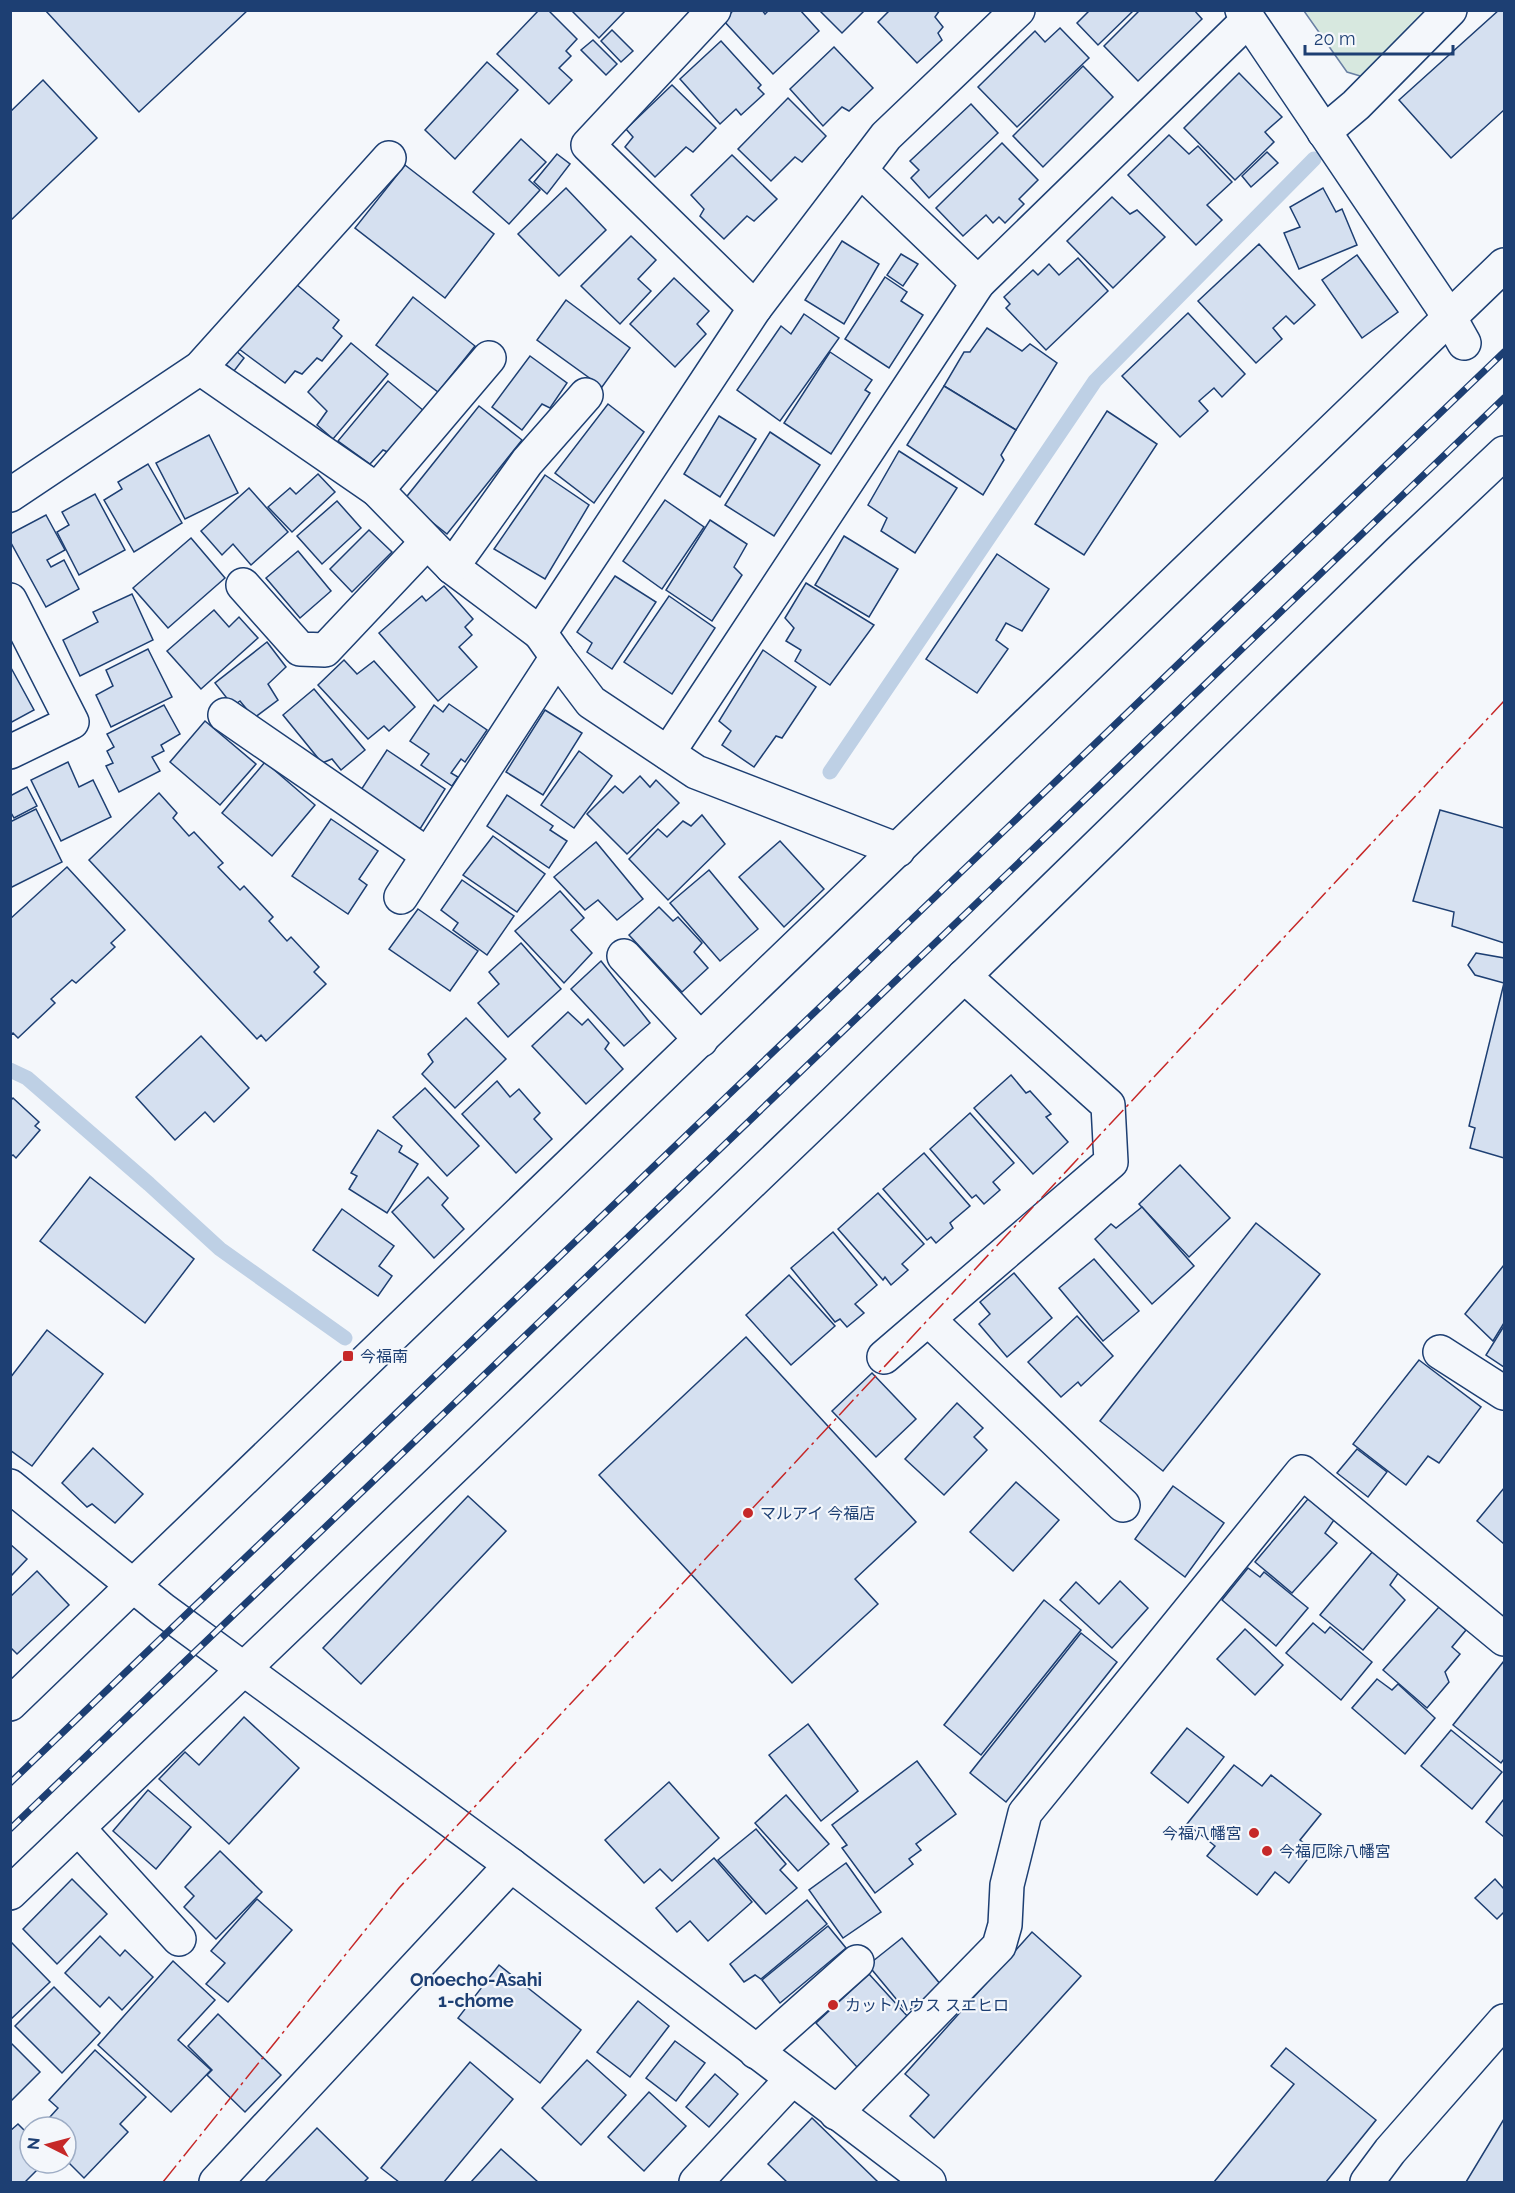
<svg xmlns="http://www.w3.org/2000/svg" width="1515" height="2193" viewBox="0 0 1515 2193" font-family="Raleway,'Noto Sans JP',sans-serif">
	<rect width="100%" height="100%" fill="#f4f7fb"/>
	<!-- green -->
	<polygon fill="#d7e8df" stroke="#687fa3" stroke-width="1.5" points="1304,11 1439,11 1370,79 1347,72"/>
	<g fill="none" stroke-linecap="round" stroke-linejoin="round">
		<!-- stream -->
		<g stroke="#bed0e5" stroke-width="15">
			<polyline points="830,772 1095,381 1314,159"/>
			<polyline points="10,1070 27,1078 149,1184 220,1249 345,1338"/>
		</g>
	</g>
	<!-- building -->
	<g fill="#d5e0f0" stroke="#1d3f73" stroke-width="1.5">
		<polygon points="45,10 248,10 139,112"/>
		<polygon points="539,10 548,10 577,39 566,51 571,56 559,68 572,80 549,104 497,54"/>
		<polygon points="571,10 626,10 599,38"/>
		<polygon points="734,10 762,10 765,14 769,10 800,10 819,31 773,74 723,20"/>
		<polygon points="819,10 865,10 842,33"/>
		<polygon points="890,10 940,10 935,17 943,27 938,33 942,40 917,63 878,22"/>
		<polygon points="1090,10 1134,10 1098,45 1077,23"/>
		<polygon points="1140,10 1194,10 1202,19 1138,81 1104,46"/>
		<polygon points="1499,10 1504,10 1504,110 1451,158 1399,100"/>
		<polygon points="1060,28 1089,58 1017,127 978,87 1035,31 1045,42"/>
		<polygon points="612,30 633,51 621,62 601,41"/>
		<polygon points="593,40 617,64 606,75 581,50"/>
		<polygon points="721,41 761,85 758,88 764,94 741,115 736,109 720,124 680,79"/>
		<polygon points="834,47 873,88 849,111 842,107 823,126 790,89"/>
		<polygon points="487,62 518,90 455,159 425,130"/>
		<polygon points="1083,66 1113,97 1043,167 1013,136"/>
		<polygon points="1239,73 1282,117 1265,132 1274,142 1235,180 1184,128"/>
		<polygon points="43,80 97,138 10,221 10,112"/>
		<polygon points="672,85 716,128 693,152 686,147 655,177 625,147 633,137 626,129"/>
		<polygon points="788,98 826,136 802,162 795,157 771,181 738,149"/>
		<polygon points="971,104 998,133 929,198 911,178 919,170 910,161"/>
		<polygon points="1169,135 1189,154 1198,146 1232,182 1207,205 1222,220 1196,245 1128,175"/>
		<polygon points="521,139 546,162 529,180 540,190 509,224 473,192"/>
		<polygon points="1002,143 1038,180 1019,199 1024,204 1005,223 999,217 993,223 986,215 963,236 936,208"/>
		<polygon points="1267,152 1278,163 1251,187 1242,176"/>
		<polygon points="557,154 570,164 547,194 534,182"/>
		<polygon points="732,155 777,199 754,221 747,216 724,239 700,216 704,209 691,195"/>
		<polygon points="405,165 494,234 445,298 355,228"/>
		<polygon points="566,188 606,230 559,276 518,234"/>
		<polygon points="1323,188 1336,212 1342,209 1357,245 1299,269 1284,233 1300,227 1290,207"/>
		<polygon points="1112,197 1130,214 1137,210 1165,237 1113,288 1067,241"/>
		<polygon points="631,236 656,260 638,279 651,291 620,324 581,286"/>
		<polygon points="842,241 879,264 844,324 805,300"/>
		<polygon points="1259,244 1315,305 1294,324 1286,316 1273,328 1282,339 1256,363 1198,301"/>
		<polygon points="901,254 918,264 903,286 887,275"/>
		<polygon points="1357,255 1398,312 1362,338 1322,280"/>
		<polygon points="1078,258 1108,291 1046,350 1006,308 1010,304 1004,297 1033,270 1038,275 1049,264 1059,275"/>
		<polygon points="885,277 907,292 901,301 923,315 889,368 845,339"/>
		<polygon points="674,278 709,311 697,324 706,334 675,367 630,324"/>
		<polygon points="296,284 339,320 333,328 342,336 322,361 317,358 302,374 295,371 285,383 239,349"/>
		<polygon points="413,297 475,346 438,392 376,345"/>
		<polygon points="566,300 630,348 602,387 537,340"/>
		<polygon points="1188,313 1245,374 1222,397 1214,388 1199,401 1208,411 1180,437 1122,376"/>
		<polygon points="804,314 839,338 780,421 737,390 781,326 791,334"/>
		<polygon points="987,328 1022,351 1030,344 1057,363 1016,430 944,386 964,352 970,352"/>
		<polygon points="351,343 388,374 333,439 317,425 327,411 308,392"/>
		<polygon points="234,349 244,358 234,371 223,362"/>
		<polygon points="830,352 872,380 865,390 870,393 831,454 784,423"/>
		<polygon points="530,356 567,383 550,408 542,404 522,430 492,407"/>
		<polygon points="388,381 424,411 390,453 383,450 370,464 338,441"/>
		<polygon points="944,386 1016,430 1001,455 1004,460 983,495 907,445"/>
		<polygon points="608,404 644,432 594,503 555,473"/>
		<polygon points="479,406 522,440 447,534 404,500"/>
		<polygon points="1107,411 1157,444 1084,555 1035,524"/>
		<polygon points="719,416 756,439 720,497 684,474"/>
		<polygon points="770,432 820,465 774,536 725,505"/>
		<polygon points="209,435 238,493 185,519 156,463"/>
		<polygon points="899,451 957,488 915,553 881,531 887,518 868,505"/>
		<polygon points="148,464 182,523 134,552 104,500 122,489 118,482"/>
		<polygon points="318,474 335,492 292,532 268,507 290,488 296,494"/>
		<polygon points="545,475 589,505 545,579 494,549"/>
		<polygon points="249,488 288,532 251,565 233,544 222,555 201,531"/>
		<polygon points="95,494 125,550 79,575 57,532 69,525 62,512"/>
		<polygon points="665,500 704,527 662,589 623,561"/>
		<polygon points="337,501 361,528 322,564 297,536"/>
		<polygon points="46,515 65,550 47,560 51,567 64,560 79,589 46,607 10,541 10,534"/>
		<polygon points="710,520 747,544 734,567 742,575 712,621 666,590"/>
		<polygon points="369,530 392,552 352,592 330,569"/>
		<polygon points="844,536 898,569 869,617 815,585"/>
		<polygon points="191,538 225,578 168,628 133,588"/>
		<polygon points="298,551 331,591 300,618 266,578"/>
		<polygon points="997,554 1049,589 1022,631 1006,623 996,640 1008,649 977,693 926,659"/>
		<polygon points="615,576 656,602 612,669 587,652 592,643 577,632"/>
		<polygon points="806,583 874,625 830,685 795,661 801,650 786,641 794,628 785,618"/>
		<polygon points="444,586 473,619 465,627 472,635 459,647 477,667 438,701 379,633 422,596 426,601"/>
		<polygon points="132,594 153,640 80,676 63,640 98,622 93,612"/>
		<polygon points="669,596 715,628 672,694 624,662"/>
		<polygon points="214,610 229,627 239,617 258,638 201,689 167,651"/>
		<polygon points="267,642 286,667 268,684 278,700 254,718 240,701 233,706 215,683"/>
		<polygon points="148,649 172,697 111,727 96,695 113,686 106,670"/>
		<polygon points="763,650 816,687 782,738 776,736 754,767 722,745 731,731 719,721"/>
		<polygon points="344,660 357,674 374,661 415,707 389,731 384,726 368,739 318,685"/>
		<polygon points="10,666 34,710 10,723"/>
		<polygon points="314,689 365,750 341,770 332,759 322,763 283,715"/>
		<polygon points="449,704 487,730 465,762 461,759 451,773 458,777 452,786 421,765 429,754 410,741 434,705 443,712"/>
		<polygon points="164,705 180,734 161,745 164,751 152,757 160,771 119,792 106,766 113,763 107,751 114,747 107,734"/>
		<polygon points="545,710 582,733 543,795 506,772"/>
		<polygon points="205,721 256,764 220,805 170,762"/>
		<polygon points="387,750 445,789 420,829 361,790"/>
		<polygon points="579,751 612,776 574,828 541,805"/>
		<polygon points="68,762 79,787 93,780 111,817 61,841 31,780"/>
		<polygon points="265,762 315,805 272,856 222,813"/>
		<polygon points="640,776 650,787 656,780 679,803 627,854 587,814 615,786 623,793"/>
		<polygon points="27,787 37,806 14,818 10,811 10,796"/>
		<polygon points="159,793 177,813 173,818 189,836 194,832 223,863 218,867 240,890 244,886 273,917 269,921 287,941 291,937 319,967 314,972 326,984 266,1041 261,1035 257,1039 89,860"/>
		<polygon points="507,795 553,826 550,830 567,841 549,868 487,826"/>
		<polygon points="36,809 62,862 10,888 10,822"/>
		<polygon points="1440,810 1504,828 1504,943 1452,926 1454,912 1413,901"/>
		<polygon points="702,815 725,844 668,900 629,859 658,829 667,837 683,821 691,826"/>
		<polygon points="331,819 378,851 359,879 367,885 348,914 292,876"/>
		<polygon points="493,836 545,874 517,912 463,875"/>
		<polygon points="780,841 824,889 784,927 739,877"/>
		<polygon points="596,842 643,899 617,920 598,900 585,910 554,877"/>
		<polygon points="67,867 125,930 111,943 115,947 76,983 72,980 51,999 55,1003 18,1038 13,1033 10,1036 10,919"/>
		<polygon points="709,870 758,929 720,961 670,903"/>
		<polygon points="462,880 514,916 487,955 453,930 458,923 441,910"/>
		<polygon points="560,891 584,918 571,930 592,953 564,983 515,931"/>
		<polygon points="659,907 673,921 678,917 702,943 694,952 708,968 682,992 629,935"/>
		<polygon points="418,909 478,951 450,991 389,949"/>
		<polygon points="521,943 561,989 508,1037 478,1003 499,984 489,972"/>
		<polygon points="1476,953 1504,958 1504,1158 1470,1148 1475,1128 1469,1126 1504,983 1475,975 1468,965"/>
		<polygon points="601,961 650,1023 624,1046 571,989"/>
		<polygon points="568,1012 582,1025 588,1019 609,1043 605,1049 623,1069 586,1104 532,1046"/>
		<polygon points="466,1018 506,1059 455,1108 422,1074 433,1062 428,1054"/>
		<polygon points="201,1036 249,1088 214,1122 205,1112 175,1140 136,1097"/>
		<polygon points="1011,1075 1026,1093 1030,1091 1051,1114 1046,1117 1068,1142 1033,1174 974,1108"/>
		<polygon points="497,1081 510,1097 519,1089 540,1113 534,1119 552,1139 516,1173 462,1114"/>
		<polygon points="425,1088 479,1146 447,1176 393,1117"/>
		<polygon points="13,1098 39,1122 35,1126 40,1130 16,1158 13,1155 10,1157 10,1101"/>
		<polygon points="970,1113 1014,1163 993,1182 1000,1190 984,1204 976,1195 972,1198 930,1149"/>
		<polygon points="378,1130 402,1146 399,1152 418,1164 387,1213 349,1189 357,1176 351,1173"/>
		<polygon points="924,1153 970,1206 950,1223 953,1228 936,1243 931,1237 927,1240 883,1189"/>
		<polygon points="1180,1165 1230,1218 1189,1257 1139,1204"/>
		<polygon points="90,1177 194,1259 145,1323 40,1241"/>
		<polygon points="428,1177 448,1198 442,1205 464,1229 434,1258 392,1212"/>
		<polygon points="878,1193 924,1244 902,1264 908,1270 891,1285 885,1277 883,1280 838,1229"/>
		<polygon points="1142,1207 1194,1266 1152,1304 1095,1239 1111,1224 1116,1228"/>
		<polygon points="342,1209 394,1246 379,1266 392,1276 378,1296 313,1250"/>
		<polygon points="1256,1223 1320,1274 1163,1471 1100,1421"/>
		<polygon points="833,1232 877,1285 855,1304 864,1313 847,1327 840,1319 835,1322 791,1268"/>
		<polygon points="1094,1259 1139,1311 1103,1341 1059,1288"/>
		<polygon points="1504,1265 1504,1323 1493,1341 1465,1314"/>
		<polygon points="1014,1273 1052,1318 1007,1357 979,1324 990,1314 980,1302"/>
		<polygon points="789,1275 835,1326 791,1365 746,1315"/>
		<polygon points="1077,1316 1113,1356 1081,1386 1078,1382 1061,1397 1028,1362"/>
		<polygon points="1504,1326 1504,1367 1486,1355"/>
		<polygon points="47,1330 103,1374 32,1466 10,1450 10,1378"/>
		<polygon points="746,1337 916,1522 855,1579 878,1604 792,1683 599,1475"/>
		<polygon points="1419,1360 1481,1407 1439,1463 1428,1456 1406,1485 1353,1444"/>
		<polygon points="872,1373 916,1419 876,1457 832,1411"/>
		<polygon points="957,1403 983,1428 974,1437 987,1450 944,1495 905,1459"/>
		<polygon points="93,1448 143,1494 115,1523 92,1504 87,1507 62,1483"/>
		<polygon points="1357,1449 1387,1472 1368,1497 1337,1473"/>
		<polygon points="1016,1482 1059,1520 1013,1571 970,1532"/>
		<polygon points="1173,1486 1224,1523 1185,1577 1135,1539"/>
		<polygon points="1504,1488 1504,1544 1477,1521"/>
		<polygon points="468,1496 506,1531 361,1684 323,1648"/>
		<polygon points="1308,1499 1334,1520 1325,1533 1337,1543 1292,1593 1255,1562"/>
		<polygon points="10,1544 27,1559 10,1577"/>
		<polygon points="1373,1551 1399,1572 1390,1585 1405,1600 1363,1650 1320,1615"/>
		<polygon points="1248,1568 1260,1577 1264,1572 1308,1608 1276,1646 1222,1600"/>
		<polygon points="37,1571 69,1605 17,1654 10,1647 10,1597"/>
		<polygon points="1120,1581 1148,1608 1112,1648 1060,1600 1076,1582 1099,1604"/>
		<polygon points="1044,1600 1081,1630 981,1755 944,1725"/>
		<polygon points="1439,1607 1466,1630 1452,1647 1460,1654 1445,1672 1449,1682 1427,1708 1383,1670"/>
		<polygon points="1313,1623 1325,1633 1330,1627 1372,1662 1341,1700 1286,1653"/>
		<polygon points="1245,1629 1283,1665 1255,1695 1217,1659"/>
		<polygon points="1081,1633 1117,1662 1006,1802 970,1773"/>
		<polygon points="1504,1661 1504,1759 1501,1763 1453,1725"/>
		<polygon points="1377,1679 1392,1690 1398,1684 1435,1718 1405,1754 1352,1708"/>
		<polygon points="244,1717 299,1768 229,1844 159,1779 185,1752 199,1765"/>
		<polygon points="808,1724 858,1791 821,1821 769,1755"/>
		<polygon points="1187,1728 1224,1757 1188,1803 1151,1773"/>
		<polygon points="1451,1730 1502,1772 1472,1809 1421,1766"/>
		<polygon points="917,1761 956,1814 916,1844 921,1850 909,1859 913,1864 875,1893 842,1848 847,1845 832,1825"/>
		<polygon points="1234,1765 1262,1786 1271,1775 1321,1814 1300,1840 1314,1851 1289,1883 1275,1872 1257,1895 1207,1856 1215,1846 1187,1824"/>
		<polygon points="669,1782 719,1838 672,1881 660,1869 644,1883 605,1840"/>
		<polygon points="148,1790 191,1827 156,1869 113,1831"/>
		<polygon points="786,1795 829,1844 798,1871 755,1823"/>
		<polygon points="1504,1799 1504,1837 1486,1822"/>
		<polygon points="756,1829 786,1864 780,1870 797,1888 766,1914 718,1860"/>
		<polygon points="220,1851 262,1892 216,1939 184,1907 194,1896 185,1887"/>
		<polygon points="714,1858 752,1902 708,1941 690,1921 677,1932 656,1908"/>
		<polygon points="846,1863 881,1912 843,1938 809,1890"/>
		<polygon points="72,1879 107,1914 57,1964 23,1929"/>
		<polygon points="1495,1879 1504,1889 1504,1912 1497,1919 1475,1898"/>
		<polygon points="257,1899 292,1930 228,2002 206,1984 225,1963 211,1951"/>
		<polygon points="807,1900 827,1924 761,1979 755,1975 744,1982 730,1964"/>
		<polygon points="828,1926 846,1948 780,2003 762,1980"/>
		<polygon points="1032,1932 1081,1976 934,2138 910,2116 929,2095 905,2074"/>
		<polygon points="100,1936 120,1956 125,1950 153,1977 122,2010 109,1997 100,2007 65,1973"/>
		<polygon points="902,1938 941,1985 907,2012 868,1965"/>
		<polygon points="12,1943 50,1982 10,2020 10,1944"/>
		<polygon points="173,1961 215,2000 178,2040 211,2070 171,2112 98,2045"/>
		<polygon points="499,1965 581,2030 540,2083 458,2018"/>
		<polygon points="869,1974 909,2018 857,2067 816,2023"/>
		<polygon points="54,1987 100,2033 62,2073 15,2026"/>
		<polygon points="638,2001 669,2026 630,2077 597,2052"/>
		<polygon points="218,2014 281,2075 245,2112 207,2075 212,2070 188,2046"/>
		<polygon points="675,2041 705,2063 676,2101 646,2078"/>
		<polygon points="10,2042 40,2072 10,2102"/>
		<polygon points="1286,2048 1376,2120 1326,2182 1214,2182 1294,2084 1271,2066"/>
		<polygon points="95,2050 146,2097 120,2124 128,2132 84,2178 66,2160 66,2127 41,2127 58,2108 49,2100"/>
		<polygon points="587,2060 626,2095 581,2145 542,2108"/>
		<polygon points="470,2062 513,2099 444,2182 399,2182 381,2168"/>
		<polygon points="715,2074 738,2094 709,2127 686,2107"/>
		<polygon points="649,2092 686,2126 644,2171 608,2137"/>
		<polygon points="812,2118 878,2182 787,2182 768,2164"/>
		<polygon points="1504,2119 1504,2182 1466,2182"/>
		<polygon points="18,2124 30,2136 30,2163 44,2163 25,2182 10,2182 10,2131"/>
		<polygon points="317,2128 368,2178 364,2182 265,2182"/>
		<polygon points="501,2149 538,2182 471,2182"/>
	</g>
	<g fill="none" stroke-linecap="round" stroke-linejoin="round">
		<!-- minor casing -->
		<g stroke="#1d3f73" stroke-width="36">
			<g id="minor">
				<polyline points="714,10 588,145 755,308"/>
				<polyline points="1242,10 1450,318 1464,343"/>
				<polyline points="1324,132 1356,105 1450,10"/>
				<polyline points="860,170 978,283"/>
				<polyline points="200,368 377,490 452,567 540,633"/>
				<polyline points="377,490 489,358"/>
				<polyline points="10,495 200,368 389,158"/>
				<polyline points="452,567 527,462 586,395"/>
				<polyline points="243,585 300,649 325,650 427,542"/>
				<polyline points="10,600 72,722 10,752"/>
				<polyline points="225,715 428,855"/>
				<polyline points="668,753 978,283 1248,20"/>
				<polyline points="898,850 696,772 591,702 557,657 540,633 755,308 886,136 1018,10"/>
				<polyline points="401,897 557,657"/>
				<polyline points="624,956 701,1040"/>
				<polyline points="929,1320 1123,1505"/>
				<polyline points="1440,1352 1504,1393"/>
				<polyline points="884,1357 1111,1162 1108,1105 964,976"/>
				<polyline points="10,1486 162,1609 511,1865 929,2182"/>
				<polyline points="10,1704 1504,265"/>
				<polyline points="78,1828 179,1939"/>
				<polyline points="10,1893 834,1103 1399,552 1504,453"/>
				<polyline points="756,2052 857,1962"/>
				<polyline points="836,2113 999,1946 1005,1925 1007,1885 1025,1813 1302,1472 1504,1639"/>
				<polyline points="216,2182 511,1865"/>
				<polyline points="696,2182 792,2079"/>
				<polyline points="1367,2182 1390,2151 1504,2021"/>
			</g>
		</g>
		<!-- minor -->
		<use href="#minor" stroke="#f4f7fb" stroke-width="33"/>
		<!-- rail casing -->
		<g stroke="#1d3f73" stroke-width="7">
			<g id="rail">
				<polyline points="10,1783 1504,352"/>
				<polyline points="10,1829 1504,398"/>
			</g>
		</g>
		<!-- rail -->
		<use href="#rail" stroke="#f4f7fb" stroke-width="4.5" stroke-dasharray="14" stroke-linecap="butt"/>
		<!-- power -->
		<polyline stroke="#c62828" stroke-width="1.5" stroke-dasharray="21 4.5 3 4.5" stroke-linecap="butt" points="163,2182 399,1888 1504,701"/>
	</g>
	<!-- markers -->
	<g fill="#c62828" stroke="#f4f7fb" stroke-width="2">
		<rect x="342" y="1350" width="12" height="12" rx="3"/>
		<circle cx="748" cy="1513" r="6"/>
		<circle cx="1254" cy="1833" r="6"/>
		<circle cx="1267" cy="1851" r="6"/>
		<circle cx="833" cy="2005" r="6"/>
	</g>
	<g text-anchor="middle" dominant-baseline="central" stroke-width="4.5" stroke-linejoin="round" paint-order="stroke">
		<!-- poi labels -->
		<g font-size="16" fill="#1d3f73" stroke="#f4f7fb" text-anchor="start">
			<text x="360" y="1356">今福南</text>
			<text x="760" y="1513">マルアイ 今福店</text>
			<text x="1242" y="1833" text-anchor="end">今福八幡宮</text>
			<text x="1279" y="1851">今福厄除八幡宮</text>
			<text x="845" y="2005">カットハウス スエヒロ</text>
		</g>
		<!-- neighbourhood labels -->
		<g font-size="18" font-weight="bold" fill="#1d3f73" stroke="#f4f7fb">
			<text x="476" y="1979">Onoecho-Asahi<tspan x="476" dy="21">1-chome</tspan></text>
		</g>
	</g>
	<!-- border -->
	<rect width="1515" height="2193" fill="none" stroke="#1d3f73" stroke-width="24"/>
	<!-- north arrow -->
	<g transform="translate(48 2145) rotate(276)"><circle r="28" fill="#f4f7fb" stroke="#9eadc5" stroke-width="1.5"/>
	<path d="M0-4.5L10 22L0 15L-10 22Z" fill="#c62828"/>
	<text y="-9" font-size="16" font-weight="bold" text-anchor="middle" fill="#1d3f73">N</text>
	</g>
	<!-- scale -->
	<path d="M1305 45v9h148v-9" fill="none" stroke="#1d3f73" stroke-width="3"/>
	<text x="1314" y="45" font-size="18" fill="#1d3f73" stroke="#f4f7fb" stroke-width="4.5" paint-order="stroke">20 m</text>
</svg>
